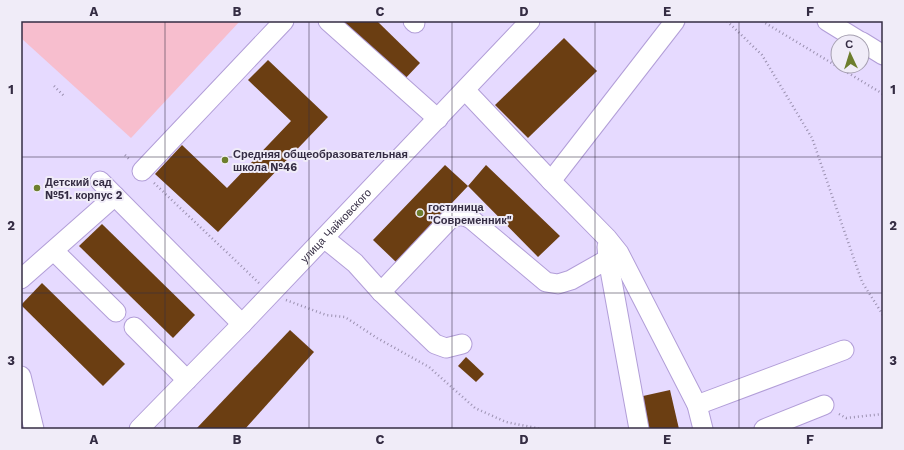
<svg xmlns="http://www.w3.org/2000/svg" width="904" height="450" viewBox="0 0 904 450" font-family="'Work Sans',sans-serif">
	<rect width="100%" height="100%" fill="#e6daff"/>
	<!-- green -->
	<polygon fill="#f7bece" points="21,21 240,21 131,138 21,38"/>
	<!-- building -->
	<g fill="#6b3e12">
		<polygon points="338,21 377,21 420,63 401,83"/>
		<polygon points="564,38 597,71 528,138 495,105"/>
		<polygon points="268,60 328,117 218,232 155,174 182,145 227,188 291,121 248,80"/>
		<polygon points="445,165 468,186 486,165 560,236 538,257 468,186 396,262 373,240"/>
		<polygon points="102,224 195,315 173,338 79,246"/>
		<polygon points="42,283 125,364 103,386 21,305"/>
		<polygon points="290,330 314,352 245,429 196,429"/>
		<polygon points="466,357 484,374 476,382 458,366"/>
		<polygon points="670,390 679,429 641,429 634,398"/>
	</g>
	<g fill="none" stroke-linecap="round" stroke-linejoin="round">
		<!-- minor casing -->
		<g stroke="#b29ed8" stroke-width="21">
			<g id="minor">
				<polyline points="328,21 438,119"/>
				<polyline points="413,21 415,23"/>
				<polyline points="827,21 861,42"/>
				<polyline points="862,42 883,55"/>
				<polyline points="465,90 551,181 607,238 619,253 697,405 703,429"/>
				<polyline points="142,171 284,21"/>
				<polyline points="100,181 242,324"/>
				<polyline points="551,181 675,21"/>
				<polyline points="324,238 355,263 381,292 435,344 446,348 462,344"/>
				<polyline points="607,247 608,259 639,429"/>
				<polyline points="54,251 116,312"/>
				<polyline points="21,279 115,196"/>
				<path d="M381,292L449,220C457,215 462,214 471,219L546,282L558,284L571,280L608,259"/>
				<polyline points="134,327 187,380"/>
				<polyline points="21,376 34,429"/>
				<polyline points="697,405 844,350"/>
				<path id="s1" d="M139,429L242,324L530,21"/>
				<polyline points="764,429 824,405"/>
			</g>
		</g>
		<!-- path -->
		<g stroke="#9b91b0" stroke-width="2.5" stroke-dasharray="1 3" stroke-linecap="butt">
			<polyline points="727,21 762,55 812,138 862,282 883,315"/>
			<polyline points="762,21 883,94"/>
			<polyline points="54,86 65,97"/>
			<polyline points="125,155 130,160"/>
			<polyline points="154,183 259,283"/>
			<polyline points="286,300 326,315 345,317 377,338 429,367 475,408 506,422 541,429"/>
			<polyline points="839,414 846,418 883,414"/>
		</g>
		<!-- minor -->
		<use href="#minor" stroke="#fff" stroke-width="19"/>
	</g>
	<!-- grid -->
	<path fill="none" stroke="#342c43" stroke-width="1" stroke-opacity="0.55" d="M165,21V429M309,21V429M452,21V429M595,21V429M739,21V429M21,157H883M21,293H883"/>
	<!-- markers -->
	<g fill="#6d7e2d" stroke="#f0ecf8" stroke-width="1.5">
		<circle cx="225" cy="160" r="4"/>
		<circle cx="37" cy="188" r="4"/>
		<circle cx="420" cy="213" r="4"/>
	</g>
	<g text-anchor="middle" dominant-baseline="central" stroke-width="4" stroke-linejoin="round" paint-order="stroke">
		<!-- poi labels -->
		<g font-size="11" font-weight="bold" fill="#342c43" stroke="#f0ecf8" text-anchor="start">
			<text x="233" y="154">Средняя общеобразовательная<tspan x="233" dy="13">школа №46</tspan></text>
			<text x="45" y="182">Детский сад<tspan x="45" dy="13">№51. корпус 2</tspan></text>
			<text x="428" y="207">гостиница<tspan x="428" dy="13">"Современник"</tspan></text>
		</g>
		<!-- street labels -->
		<g font-size="11" fill="#342c43" stroke="#f0ecf8">
			<text stroke="none"><textPath href="#s1" startOffset="283">улица Чайковского</textPath></text>
		</g>
	</g>
	<!-- border -->
	<rect width="904" height="450" fill="none" stroke="#f0ecf8" stroke-width="44"/>
	<!-- north arrow -->
	<g transform="translate(850 54) rotate(356)"><circle r="19" fill="#f0ecf8" stroke="#a59fb0"/>
	<path d="M0-3L7 15L0 10L-7 15Z" fill="#6d7e2d"/>
	<text y="-6" font-size="11" font-weight="bold" text-anchor="middle" fill="#342c43">С</text>
	</g>
	<rect x="22" y="22" width="860" height="406" fill="none" stroke="#342c43" stroke-width="1.5"/>
	<g font-size="13" text-anchor="middle" font-weight="bold" fill="#342c43">
		<text x="94" y="16">A</text>
		<text x="237" y="16">B</text>
		<text x="380" y="16">C</text>
		<text x="524" y="16">D</text>
		<text x="667" y="16">E</text>
		<text x="810" y="16">F</text>
		<text x="11" y="94">1</text>
		<text x="893" y="94">1</text>
		<text x="11" y="230">2</text>
		<text x="893" y="230">2</text>
		<text x="11" y="365">3</text>
		<text x="893" y="365">3</text>
		<text x="94" y="444">A</text>
		<text x="237" y="444">B</text>
		<text x="380" y="444">C</text>
		<text x="524" y="444">D</text>
		<text x="667" y="444">E</text>
		<text x="810" y="444">F</text>
	</g>
</svg>
